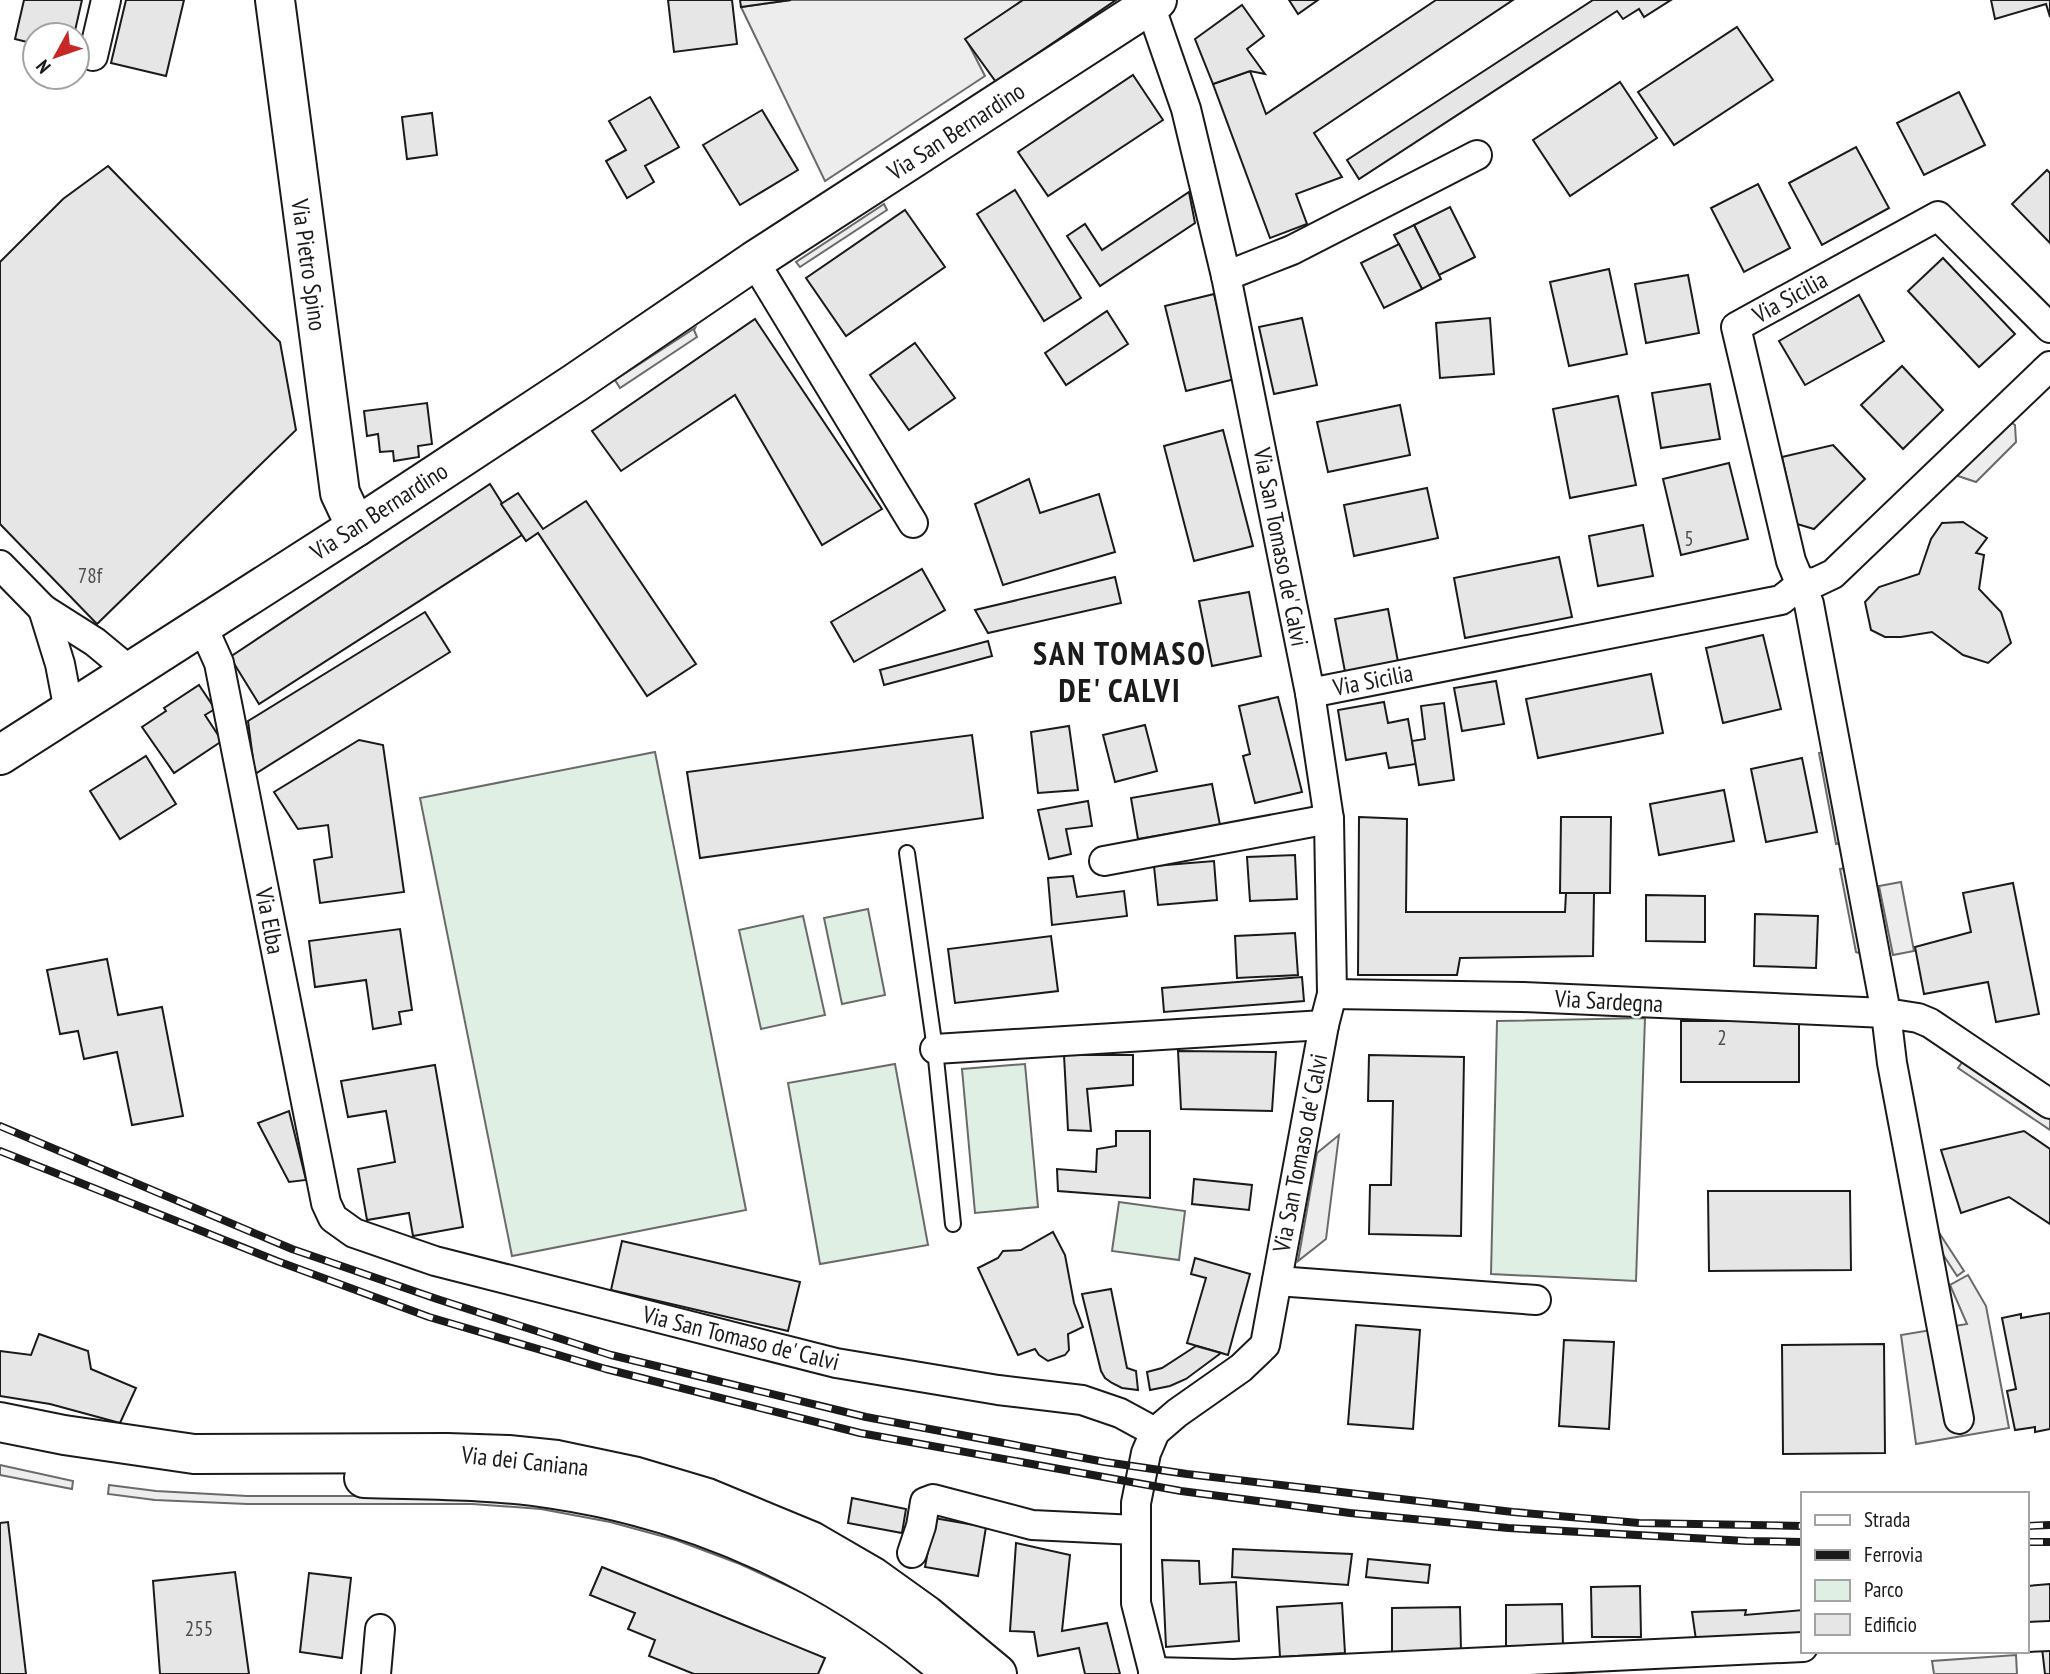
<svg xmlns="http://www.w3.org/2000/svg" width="2050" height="1674" viewBox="0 0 2050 1674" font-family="'PT Sans Narrow',sans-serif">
	<rect width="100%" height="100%" fill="#fff"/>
	<!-- green -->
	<g fill="#e0efe3" stroke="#6a6a6a" stroke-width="2">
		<polygon points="655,752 746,1210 512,1256 420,798"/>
		<polygon points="868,909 885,995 842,1004 824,918"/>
		<polygon points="803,916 825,1015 761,1029 739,930"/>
		<polygon points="1645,1018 1636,1281 1491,1274 1497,1021"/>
		<polygon points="895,1064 928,1245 820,1264 788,1083"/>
		<polygon points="1025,1064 1038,1207 975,1213 962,1069"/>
		<polygon points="1119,1202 1185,1211 1179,1260 1112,1251"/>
	</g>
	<!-- parking -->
	<g fill="#ededed" stroke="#6a6a6a" stroke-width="2">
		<polygon points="791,0 1023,0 966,39 985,76 825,181 741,7"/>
		<polygon points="884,204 887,210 800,267 796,262"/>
		<polygon points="695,328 694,330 697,337 620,388 615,380"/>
		<polygon points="2005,419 2015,425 2016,442 1976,482 1955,475"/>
		<polygon points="1828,751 1845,842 1836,844 1819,753"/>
		<polygon points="1850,867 1866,956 1856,952 1840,869"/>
		<polygon points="1901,882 1914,951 1893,955 1879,886"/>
		<polygon points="1963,1061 2050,1119 2050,1130 1958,1068"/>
		<polygon points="1339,1135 1326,1239 1298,1261 1317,1153"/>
		<polygon points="1921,1141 1938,1231 1964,1271 1957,1276 1929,1233 1912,1142"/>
		<polygon points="1968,1275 1986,1306 2009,1428 1916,1444 1901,1335 1967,1324 1950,1285"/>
		<polygon points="0,1465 73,1481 72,1489 0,1475"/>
		<polygon points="109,1485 156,1491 247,1496 496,1496 612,1513 807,1585 803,1593 740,1564 676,1540 610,1522 541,1509 472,1504 247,1504 155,1500 108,1494"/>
		<polygon points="2016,1655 2017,1674 1934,1674 1932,1661"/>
	</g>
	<!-- building -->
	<g fill="#e6e6e6" stroke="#1a1a1a" stroke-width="2">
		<polygon points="24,0 82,0 74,35 35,35 35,44 15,39"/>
		<polygon points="126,0 184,0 166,76 111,63"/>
		<polygon points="668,0 732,0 737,44 674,52"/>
		<polygon points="740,0 791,0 741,7"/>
		<polygon points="1023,0 1116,0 996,82 965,39"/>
		<polygon points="1289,0 1318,0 1298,14"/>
		<polygon points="1436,0 1513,0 1314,133 1342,177 1296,194 1307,224 1270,238 1213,84 1250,71 1266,114"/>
		<polygon points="1593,0 1671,0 1644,17 1639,9 1623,19 1617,11 1359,179 1347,160"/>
		<polygon points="1991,0 2050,0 2050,17 2046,4 1995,19"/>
		<polygon points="1242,5 1264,36 1247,49 1265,74 1250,71 1213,84 1195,39"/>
		<polygon points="1737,27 1773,80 1674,145 1638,92"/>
		<polygon points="1133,75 1163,120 1048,196 1018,152"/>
		<polygon points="1620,82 1657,138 1570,196 1533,140"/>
		<polygon points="1959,92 1985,145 1924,175 1897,123"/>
		<polygon points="650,97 679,147 645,166 654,182 627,198 606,161 626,150 609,121"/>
		<polygon points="762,110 798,170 740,205 703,145"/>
		<polygon points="432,113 437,155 407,159 402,117"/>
		<polygon points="1856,147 1889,208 1822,245 1789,183"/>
		<polygon points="108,166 280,342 296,430 97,624 0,524 0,262 63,199"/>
		<polygon points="2047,170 2050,173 2050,243 2012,204"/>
		<polygon points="1758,184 1790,248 1744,272 1711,208"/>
		<polygon points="1015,190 1081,298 1044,321 977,214"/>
		<polygon points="1189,192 1195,223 1100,286 1067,236 1085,224 1102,250"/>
		<polygon points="1450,207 1475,257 1439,275 1414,225"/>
		<polygon points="905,210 945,267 846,336 806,278"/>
		<polygon points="1414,225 1441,279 1422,289 1394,235"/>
		<polygon points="1399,244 1422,289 1384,308 1361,263"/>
		<polygon points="1943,258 2015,334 1979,367 1908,291"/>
		<polygon points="1609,269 1627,354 1569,366 1550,282"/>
		<polygon points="1688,275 1699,333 1646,343 1635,284"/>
		<polygon points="1214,294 1235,379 1186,391 1165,306"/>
		<polygon points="1859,295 1884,341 1805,385 1779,341"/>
		<polygon points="1107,311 1128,344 1066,385 1045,353"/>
		<polygon points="1302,318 1317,385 1274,394 1259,327"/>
		<polygon points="1490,318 1494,374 1440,378 1436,323"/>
		<polygon points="755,319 882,509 822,545 735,395 621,471 592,431"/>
		<polygon points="915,343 955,398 909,430 870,375"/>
		<polygon points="1902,366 1943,410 1903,449 1861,405"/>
		<polygon points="1710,384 1720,439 1661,448 1652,393"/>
		<polygon points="1618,396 1636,485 1570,498 1553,409"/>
		<polygon points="427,403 432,444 418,446 419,457 394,461 393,451 380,452 378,434 367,436 364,411"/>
		<polygon points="1400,405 1410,455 1328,472 1317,422"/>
		<polygon points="1223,430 1253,546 1194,561 1164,446"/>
		<polygon points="1833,445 1865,479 1814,529 1797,524 1782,457"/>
		<polygon points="1729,463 1748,539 1681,555 1663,479"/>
		<polygon points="1029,479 1040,513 1099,494 1115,552 1003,585 975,504"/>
		<polygon points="490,484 522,535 259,704 230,657"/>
		<polygon points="1427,488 1438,538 1354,556 1344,505"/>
		<polygon points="518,493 543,529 586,501 696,664 647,696 538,533 526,541 501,504"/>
		<polygon points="1963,522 1987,538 1976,553 1984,555 1979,589 2001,612 2011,643 1988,663 1963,655 1932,632 1901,637 1885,637 1871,630 1865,602 1879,587 1919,574 1931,539 1942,523"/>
		<polygon points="1643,525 1653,576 1598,586 1589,536"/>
		<polygon points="1559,557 1572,617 1465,638 1454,578"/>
		<polygon points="922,569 945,610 854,662 831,622"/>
		<polygon points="1115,577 1121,603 988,633 975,610"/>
		<polygon points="1249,592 1261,656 1212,666 1199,601"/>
		<polygon points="1388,609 1399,667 1346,677 1335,619"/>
		<polygon points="425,612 450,652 255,774 248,721"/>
		<polygon points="1763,635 1781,709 1723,723 1706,648"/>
		<polygon points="988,641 992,656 884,685 880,670"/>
		<polygon points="1651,674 1663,733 1538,758 1526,699"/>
		<polygon points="1496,681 1504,724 1462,731 1454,688"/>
		<polygon points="199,685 215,709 205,715 222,741 174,773 142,727 166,711 164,708"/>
		<polygon points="1278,697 1302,792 1255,803 1243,756 1250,754 1239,706"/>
		<polygon points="1384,702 1388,723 1408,719 1416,764 1389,768 1386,753 1346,760 1338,710"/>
		<polygon points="1444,703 1454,780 1419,785 1412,741 1425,739 1421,706"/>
		<polygon points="1145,725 1157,771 1115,782 1103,735"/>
		<polygon points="1069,726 1078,790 1038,793 1031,732"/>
		<polygon points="972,735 983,818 700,858 687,772"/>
		<polygon points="359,740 383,745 404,892 320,903 314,860 332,857 328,825 298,829 274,792"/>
		<polygon points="146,756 176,804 120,839 90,791"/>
		<polygon points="1802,758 1817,832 1766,842 1751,769"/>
		<polygon points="1212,784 1220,825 1138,839 1131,798"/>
		<polygon points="1724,790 1734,841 1659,855 1650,804"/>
		<polygon points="1088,801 1092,826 1066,829 1071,854 1049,859 1038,810"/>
		<polygon points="1359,817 1407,819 1406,912 1565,912 1566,893 1594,893 1593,956 1460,958 1457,975 1358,975"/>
		<polygon points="1561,817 1611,817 1610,893 1560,893"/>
		<polygon points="1295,855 1297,899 1250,901 1247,857"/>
		<polygon points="1214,861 1217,900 1158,905 1154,866"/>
		<polygon points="1073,876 1077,897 1124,891 1127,916 1052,925 1048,878"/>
		<polygon points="2013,883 2039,1014 1996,1022 1988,982 1924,994 1915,947 1971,932 1963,893"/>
		<polygon points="1646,895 1705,896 1705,942 1646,941"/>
		<polygon points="1755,914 1818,916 1816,968 1754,966"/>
		<polygon points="400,929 412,1010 399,1012 401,1024 373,1029 366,980 315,987 309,941"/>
		<polygon points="1295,933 1298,975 1237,978 1235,936"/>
		<polygon points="1051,936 1058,991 955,1003 948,949"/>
		<polygon points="107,959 118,1015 162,1007 183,1116 132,1125 117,1052 84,1059 78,1031 60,1034 47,970"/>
		<polygon points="1302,977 1304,1001 1164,1012 1162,988"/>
		<rect x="1681" y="1021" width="118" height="61"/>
		<polygon points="1178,1051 1276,1052 1272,1111 1181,1109"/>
		<polygon points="1064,1055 1133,1055 1133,1085 1087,1089 1091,1131 1068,1130"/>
		<polygon points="1369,1055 1464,1057 1461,1236 1369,1234 1370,1185 1391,1185 1393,1101 1368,1101"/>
		<polygon points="435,1065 463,1227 413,1236 409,1213 367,1220 358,1169 395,1162 386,1111 348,1117 341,1081"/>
		<polygon points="289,1111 306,1180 289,1182 258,1123"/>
		<polygon points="1116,1131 1150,1131 1150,1198 1058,1191 1057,1169 1096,1172 1097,1149 1116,1146"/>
		<polygon points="2024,1131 2050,1149 2050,1224 2009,1197 1961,1213 1941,1150"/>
		<polygon points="1194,1179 1252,1185 1249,1210 1192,1204"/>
		<polygon points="1708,1191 1850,1191 1851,1270 1709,1271"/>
		<polygon points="1053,1232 1065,1255 1074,1303 1083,1327 1068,1334 1069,1350 1065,1355 1048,1361 1039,1355 1035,1349 1018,1355 978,1268 998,1258 1003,1251 1021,1250"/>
		<polygon points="622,1241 800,1282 788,1331 611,1290"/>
		<polygon points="1195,1258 1250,1274 1228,1355 1187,1343 1206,1278 1191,1274"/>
		<polygon points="1111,1289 1127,1368 1136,1371 1138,1390 1122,1388 1112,1383 1105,1378 1101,1371 1082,1294"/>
		<polygon points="2050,1313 2050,1429 2035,1432 2035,1427 2015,1430 2007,1391 2016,1389 2002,1318 2021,1314 2021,1318"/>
		<polygon points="1356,1325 1420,1330 1413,1429 1348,1424"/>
		<polygon points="39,1334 88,1351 91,1369 136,1388 120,1423 50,1404 0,1396 0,1351 31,1355"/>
		<polygon points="1564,1340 1614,1342 1609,1429 1559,1426"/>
		<polygon points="1884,1344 1885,1453 1783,1454 1782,1345"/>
		<polygon points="1196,1346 1221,1353 1186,1379 1170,1386 1150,1390 1147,1372 1162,1368"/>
		<polygon points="852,1498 906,1509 902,1533 848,1523"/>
		<polygon points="934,1518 986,1527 978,1576 925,1567"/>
		<polygon points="8,1522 26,1674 0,1674 0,1523"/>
		<polygon points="1016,1543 1070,1555 1062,1631 1107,1623 1120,1674 1085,1674 1079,1648 1038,1656 1034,1632 1010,1631"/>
		<polygon points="1233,1549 1352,1554 1348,1585 1232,1577"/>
		<polygon points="1368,1559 1430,1565 1428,1583 1366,1577"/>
		<polygon points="1162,1560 1199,1561 1200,1584 1236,1582 1239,1641 1166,1647"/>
		<polygon points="602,1567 825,1658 818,1674 694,1674 649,1656 655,1640 628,1629 635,1613 590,1595"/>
		<polygon points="235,1572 249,1674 160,1674 153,1581"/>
		<polygon points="309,1573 351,1578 342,1658 300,1652"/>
		<polygon points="2050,1584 2050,1625 2027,1626 2027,1586"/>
		<polygon points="1640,1586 1641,1637 1592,1637 1591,1587"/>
		<polygon points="1342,1603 1345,1653 1280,1657 1277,1607"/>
		<polygon points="1562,1604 1563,1646 1506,1646 1506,1605"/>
		<polygon points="1460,1607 1461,1651 1392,1652 1392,1608"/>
		<polygon points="1746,1610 1745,1615 1803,1610 1803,1636 1696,1640 1692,1612"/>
		<polygon points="2042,1648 2050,1648 2050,1674 2045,1674"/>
	</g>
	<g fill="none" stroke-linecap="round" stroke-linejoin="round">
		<!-- lane casing -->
		<g stroke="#1a1a1a" stroke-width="18">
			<polyline id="lane" points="907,853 935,1049 953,1224"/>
		</g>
		<!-- street casing -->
		<g stroke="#1a1a1a" stroke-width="32">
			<g id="street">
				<polyline points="1150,5 1186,109 1226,276 1310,693 1329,819 1332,994 1324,1025 1265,1345 1241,1368 1177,1413 1155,1432 1146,1453 1136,1503 1136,1603 1154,1674"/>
				<polyline points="93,56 106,0"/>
				<polyline points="754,261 913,523"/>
				<polyline points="1226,276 1292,250 1477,155"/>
				<polyline points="2050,328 1938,216 1736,327 1791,561 1809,604 1886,1013 1918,1018 1930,1023 2050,1104"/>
				<polyline points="0,565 43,609 95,642 130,671"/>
				<polyline points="43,609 60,664 69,711"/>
				<polyline points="202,625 219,663 326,1203 333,1218 354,1233 435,1261 836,1363 998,1390 1082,1400 1120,1413 1155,1432"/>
				<polyline points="1310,693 1781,600 1802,583 1816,582 1833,574 2050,366"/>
				<polyline points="1104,861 1329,819"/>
				<polyline points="1332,994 1523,997 1886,1013 1892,1063 1959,1419"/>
				<polyline points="935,1049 1324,1025"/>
				<polyline points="1277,1281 1536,1300"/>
				<polyline points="912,1553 921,1526 925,1502 933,1499 1032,1525 1136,1530"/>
				<polyline points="2027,1637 2050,1636"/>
				<polyline points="1153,1672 1234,1674 1803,1647"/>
				<polyline points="376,1674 380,1629"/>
			</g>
		</g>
		<!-- secondary casing -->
		<g stroke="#1a1a1a" stroke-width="42">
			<g id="secondary">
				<polyline points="275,0 340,493 356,527"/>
				<polyline points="0,755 356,527 575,383 754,261 1157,0"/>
				<polyline points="0,1422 64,1435 194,1454 447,1453 508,1455 557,1460 633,1476 707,1498 811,1541 873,1577 926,1615 997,1674"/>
				<path d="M364,1478C427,1480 491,1479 554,1489C701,1511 842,1576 953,1674"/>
			</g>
		</g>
		<!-- lane -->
		<use href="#lane" stroke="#fff" stroke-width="14"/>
		<!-- street -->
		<use href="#street" stroke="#fff" stroke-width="28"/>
		<!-- secondary -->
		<use href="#secondary" stroke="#fff" stroke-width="38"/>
		<!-- rail casing -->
		<g stroke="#1a1a1a" stroke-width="8">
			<g id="rail">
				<polyline points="0,1126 292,1249 437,1299 611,1355 866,1417 1105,1462 1187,1474 1513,1512 1639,1523 1803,1526"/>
				<polyline points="0,1151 277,1261 429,1317 606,1369 860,1433 1181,1491 1350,1513 1508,1528 1747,1541 1803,1542"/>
				<polyline points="2027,1526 2050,1525"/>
				<polyline points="2027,1542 2050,1542"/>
			</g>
		</g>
		<!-- rail -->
		<use href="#rail" stroke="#fff" stroke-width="5" stroke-dasharray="16" stroke-linecap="butt"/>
	</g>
	<g text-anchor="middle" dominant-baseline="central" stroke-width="5" stroke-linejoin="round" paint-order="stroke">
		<!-- number labels -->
		<g font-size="21" fill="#4d4d4d">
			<text x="1689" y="538">5</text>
			<text x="90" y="575">78f</text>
			<text x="1722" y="1037">2</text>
			<text x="199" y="1628">255</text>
		</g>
		<!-- street labels -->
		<g font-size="24" fill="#1a1a1a" stroke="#fff">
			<text transform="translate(956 131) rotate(-33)">Via San Bernardino</text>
			<text transform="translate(309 265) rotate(82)">Via Pietro Spino</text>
			<text transform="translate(1790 297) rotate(-29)">Via Sicilia</text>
			<text transform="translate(379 511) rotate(-33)">Via San Bernardino</text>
			<text transform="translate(1281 547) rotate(79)">Via San Tomaso de' Calvi</text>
			<text transform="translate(1373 680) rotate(-11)">Via Sicilia</text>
			<text transform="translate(270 921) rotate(79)">Via Elba</text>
			<text transform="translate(1609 1001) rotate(3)">Via Sardegna</text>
			<text transform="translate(1300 1153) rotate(-79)">Via San Tomaso de' Calvi</text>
			<text transform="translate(741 1338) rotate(14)">Via San Tomaso de' Calvi</text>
			<text transform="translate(525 1461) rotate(6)">Via dei Caniana</text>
		</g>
		<!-- district labels -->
		<g font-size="32" font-weight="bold" letter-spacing="2" fill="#1a1a1a" stroke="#fff">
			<text x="1120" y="653">SAN TOMASO<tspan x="1120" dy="37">DE' CALVI</tspan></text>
		</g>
	</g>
	<!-- legend -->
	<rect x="1801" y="1492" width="228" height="161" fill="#ffffff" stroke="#a3a3a3" stroke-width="2"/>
	<rect x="1815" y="1515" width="35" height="10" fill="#ffffff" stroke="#a3a3a3" stroke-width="2"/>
	<text x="1864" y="1527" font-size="21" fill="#1a1a1a">Strada</text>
	<rect x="1815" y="1550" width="35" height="10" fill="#1a1a1a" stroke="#a3a3a3" stroke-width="2"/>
	<text x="1864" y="1562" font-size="21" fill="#1a1a1a">Ferrovia</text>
	<rect x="1815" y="1580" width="35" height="21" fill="#e0efe3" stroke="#a3a3a3" stroke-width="2"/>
	<text x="1864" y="1597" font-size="21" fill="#1a1a1a">Parco</text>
	<rect x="1815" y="1614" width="35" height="21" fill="#e6e6e6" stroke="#a3a3a3" stroke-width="2"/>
	<text x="1864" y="1632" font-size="21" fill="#1a1a1a">Edificio</text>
	<!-- north arrow -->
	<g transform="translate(56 56) rotate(230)"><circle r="33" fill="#ffffff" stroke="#a3a3a3" stroke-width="2"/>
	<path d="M0-5L12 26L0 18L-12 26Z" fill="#c62828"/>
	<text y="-10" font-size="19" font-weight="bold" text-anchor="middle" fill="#1a1a1a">N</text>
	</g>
</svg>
